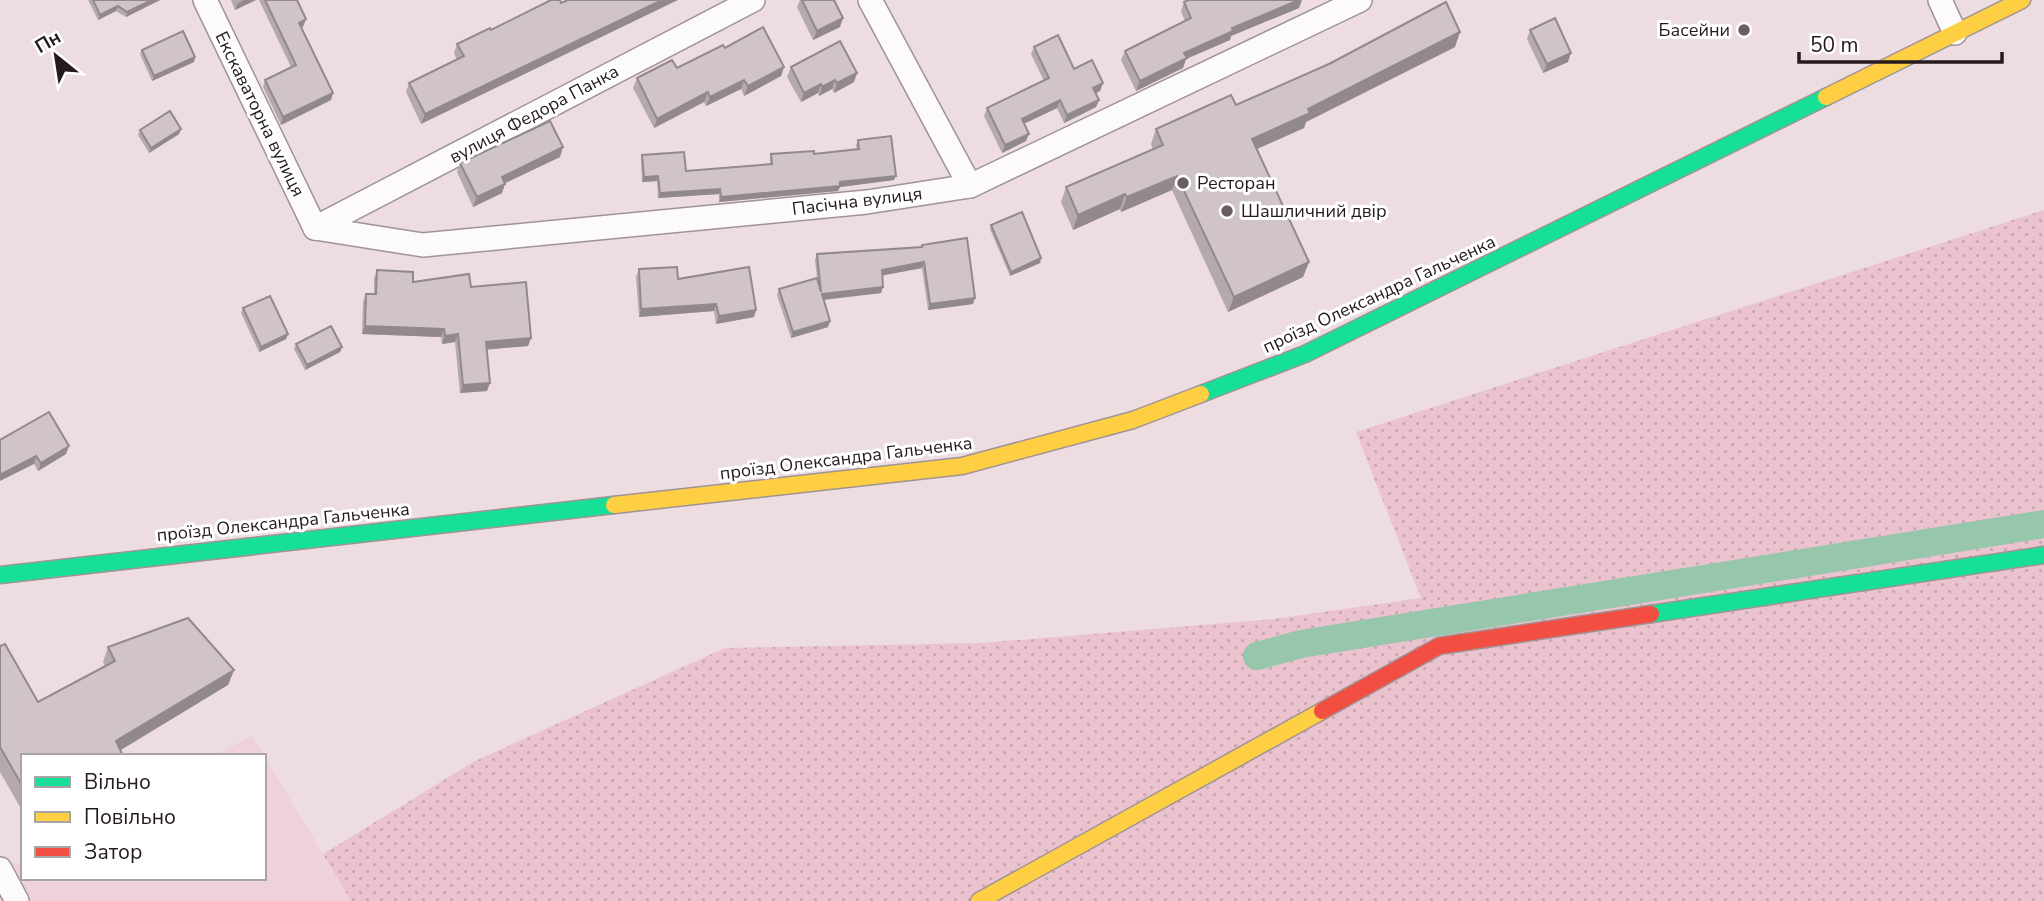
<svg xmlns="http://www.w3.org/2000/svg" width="2044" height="901" viewBox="0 0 2044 901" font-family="'Nunito Sans',sans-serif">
	<defs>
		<pattern id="garden-dots" width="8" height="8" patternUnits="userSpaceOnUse" patternTransform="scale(1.75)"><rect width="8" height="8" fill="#eac3ce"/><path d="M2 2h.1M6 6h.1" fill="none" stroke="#c9a7b0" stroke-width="1.8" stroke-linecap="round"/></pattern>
	</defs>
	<rect width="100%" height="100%" fill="#eddce0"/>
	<!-- built -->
	<polygon fill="#efd2d9" points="252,735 351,901 0,901 0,866 23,862 23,878 264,878 264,756 216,756"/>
	<!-- garden -->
	<polygon fill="url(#garden-dots)" points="2044,210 2044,901 351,901 323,854 475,761 725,648 982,643 1274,619 1421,598 1356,432"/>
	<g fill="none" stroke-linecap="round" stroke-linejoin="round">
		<!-- canal -->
		<polyline stroke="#96c6ac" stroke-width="28" points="1257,656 1301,644 2044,524"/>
		<!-- street casing -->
		<g stroke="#a09396" stroke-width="26">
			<g id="street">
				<polyline points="205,0 315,228"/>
				<polyline points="870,0 970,186"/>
				<polyline points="1940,0 1955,33"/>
				<polyline points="315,228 423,245 867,202 970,186 1360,0"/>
				<polyline points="315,228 753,0"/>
				<polyline points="0,869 17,901"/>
			</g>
		</g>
		<!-- fast casing -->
		<g stroke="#a09396" stroke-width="19">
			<g id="fast">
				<polyline points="1201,394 1305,354 1826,97"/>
				<polyline points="0,575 614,505"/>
				<polyline points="1651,614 2044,555"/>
			</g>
		</g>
		<!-- slow casing -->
		<g stroke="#a09396" stroke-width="19">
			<g id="slow">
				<polyline points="1826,97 2022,0"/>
				<polyline points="614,505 962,466 1133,420 1201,394"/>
				<polyline points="979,901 1322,711"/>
			</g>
		</g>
		<!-- jam casing -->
		<g stroke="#a09396" stroke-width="19">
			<polyline id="jam" points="1322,711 1439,646 1651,614"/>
		</g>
		<!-- street -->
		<use href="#street" stroke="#fcfafa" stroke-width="23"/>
		<!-- fast -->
		<use href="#fast" stroke="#16e098" stroke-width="16"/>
		<!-- slow -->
		<use href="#slow" stroke="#ffcf43" stroke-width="16"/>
		<!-- jam -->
		<use href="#jam" stroke="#f24e42" stroke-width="16"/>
	</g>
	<!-- wall -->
	<g fill="#b4a9ab">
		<polygon points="88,0 160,0 126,17 116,11 98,20"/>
		<polygon points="231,0 256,0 235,10"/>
		<polygon points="259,0 297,0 303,27 301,28 331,100 281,125 263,87 265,80 291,67"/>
		<polygon points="800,0 834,0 840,27 813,40 797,7"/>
		<polygon points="1184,2 1299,8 1231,36 1230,40 1186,59 1183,68 1136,91 1121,60 1125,51 1185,21 1181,11"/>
		<polygon points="490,28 421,124 406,92 409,83 457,60 454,53 457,44"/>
		<polygon points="1530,30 1568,62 1543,73 1527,39"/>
		<polygon points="1034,47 1103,83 1100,91 1096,93 1099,100 1096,107 1064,123 1057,108 1024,124 1026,141 1002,153 984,116 987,108 1044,81 1031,54"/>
		<polygon points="1455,47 1306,122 1304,128 1256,149 1309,262 1303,277 1228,312 1172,190 1121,212 1120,209 1073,230 1061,202 1066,187 1153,150 1151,144 1156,129 1236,105"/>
		<polygon points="725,48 784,67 781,76 744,96 741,89 706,106 704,102 654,128 633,88 637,78 677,68"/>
		<polygon points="142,50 195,57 194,62 152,81 140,54"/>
		<polygon points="791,67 854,82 834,93 832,89 819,96 818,93 801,102 787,77"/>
		<polygon points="181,129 179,134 149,153 138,135 140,130"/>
		<polygon points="858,140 894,180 840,187 838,191 719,202 719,194 658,198 657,181 642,182 641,160 642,155 686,171 770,165 770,158 771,154 814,154 857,150 856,145"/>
		<polygon points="560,157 505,183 502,193 473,207 457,172 460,163"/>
		<polygon points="991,225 1041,258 1040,263 1010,276 990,229"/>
		<polygon points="922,245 973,304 928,310 922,268 883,275 883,287 881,293 824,300 828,327 791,338 777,295 779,289 817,278 815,260 817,254 921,247"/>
		<polygon points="639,269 678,279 754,317 716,324 714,311 639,317 636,277"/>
		<polygon points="377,270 413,282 471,287 531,338 528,346 486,349 487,391 460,393 455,342 442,344 441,337 362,334 363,302 366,294 374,294 374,278"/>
		<polygon points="243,308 288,334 286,339 259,352 241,313"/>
		<polygon points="296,344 342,347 340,352 305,370 294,349"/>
		<polygon points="0,440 66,454 38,471 34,464"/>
		<polygon points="0,646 38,702 105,666 103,662 108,647 234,670 228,685 23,756 23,812 0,772"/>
	</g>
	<!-- shaded-wall -->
	<g fill="#92898b">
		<polygon points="152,0 160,0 126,17 127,12"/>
		<polygon points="244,0 256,0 235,10 238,3"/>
		<polygon points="662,0 678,0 421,124 425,114"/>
		<polygon points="1299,0 1302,0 1299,8 1231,36 1230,40 1186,59 1183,68 1136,91 1140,81 1184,53 1232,28"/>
		<polygon points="118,6 116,11 98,20 100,15"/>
		<polygon points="843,18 840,27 813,40 817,31"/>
		<polygon points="306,19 303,27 296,30 299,23"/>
		<polygon points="1460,32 1455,47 1306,122 1304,128 1246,154 1252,139 1308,109"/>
		<polygon points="1571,53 1568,62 1543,73 1547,64"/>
		<polygon points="195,57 194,62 152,81 154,76"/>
		<polygon points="784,67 781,76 744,96 748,86"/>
		<polygon points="857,73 854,82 834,93 837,83"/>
		<polygon points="744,80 741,89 706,106 710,97"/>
		<polygon points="835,80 832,89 819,96 822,87"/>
		<polygon points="1103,83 1100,91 1090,96 1093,88"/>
		<polygon points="821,84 818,93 801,102 804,93"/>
		<polygon points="708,92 704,102 654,128 657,119"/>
		<polygon points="333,93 331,100 281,125 283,117"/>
		<polygon points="1060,100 1057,108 1019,126 1022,119"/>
		<polygon points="1099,100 1096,107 1064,123 1067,115"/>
		<polygon points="181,129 179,134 149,153 151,148"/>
		<polygon points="1029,134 1026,141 1002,153 1005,145"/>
		<polygon points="563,147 560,157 499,186 502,177"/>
		<polygon points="658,176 657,181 642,182 644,177"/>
		<polygon points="896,176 894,180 840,187 838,191 719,202 721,197"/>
		<polygon points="1177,176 1172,190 1121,212 1127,197"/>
		<polygon points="505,184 502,193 473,207 477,197"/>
		<polygon points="720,189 719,194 658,198 660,193"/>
		<polygon points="1125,194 1120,209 1073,230 1078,215"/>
		<polygon points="1041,258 1040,263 1010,276 1011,272"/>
		<polygon points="924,262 922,268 880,276 882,270"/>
		<polygon points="1309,262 1303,277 1228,312 1234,297"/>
		<polygon points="883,287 881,293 820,300 822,294"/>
		<polygon points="975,298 973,304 928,310 930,304"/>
		<polygon points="716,304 714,311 639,317 641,309"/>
		<polygon points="756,310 754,317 716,324 719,316"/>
		<polygon points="830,321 828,327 791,338 793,332"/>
		<polygon points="365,326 444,329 441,337 362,334"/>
		<polygon points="288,334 286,339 259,352 261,347"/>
		<polygon points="458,334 455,342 442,344 445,336"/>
		<polygon points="531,338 528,346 483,350 486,342"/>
		<polygon points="342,347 340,352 305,370 307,365"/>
		<polygon points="490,383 487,391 460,393 463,385"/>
		<polygon points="69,446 66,454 38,471 41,463"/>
		<polygon points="36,456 34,464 0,481 0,475"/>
		<polygon points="234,670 228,685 111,756 116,741"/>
	</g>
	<!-- building -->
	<g fill="#d1c4c7" stroke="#92898b" stroke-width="2">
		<polygon points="93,0 152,0 127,12 118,6 100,15"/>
		<polygon points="265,0 297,0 306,19 299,23 333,93 283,117 265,80 296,65"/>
		<polygon points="551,0 560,0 561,3 568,0 662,0 425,114 409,83 464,56 457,44 490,28 491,30"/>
		<polygon points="802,0 834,0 843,18 817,31"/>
		<polygon points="1188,0 1299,0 1232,28 1233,31 1184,53 1187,58 1140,81 1125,51 1191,18 1184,2"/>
		<polygon points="1446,2 1460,32 1308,109 1310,113 1252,139 1309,262 1234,297 1177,176 1127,197 1125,194 1078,215 1066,187 1163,145 1156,129 1231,95 1236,105 1329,64"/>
		<polygon points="1555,18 1571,53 1547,64 1530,30"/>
		<polygon points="763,27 784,67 748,86 744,80 710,97 708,92 657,119 637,78 672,60 677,68 723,45 725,48"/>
		<polygon points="183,31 195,57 154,76 142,50"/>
		<polygon points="1058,35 1074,69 1092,60 1103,83 1093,88 1099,100 1067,115 1060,100 1022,119 1029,134 1005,145 987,108 1049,78 1034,47"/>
		<polygon points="840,41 857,73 837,83 835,80 822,87 821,84 804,93 791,67"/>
		<polygon points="170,111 181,129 151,148 140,130"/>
		<polygon points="550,121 563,147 502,177 505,184 477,197 460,163"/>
		<polygon points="891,136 896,176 840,182 840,186 721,197 720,189 660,193 658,176 644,177 642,155 684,152 686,171 772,164 771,154 814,151 814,154 859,149 858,140"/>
		<polygon points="1022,212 1041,258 1011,272 991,225"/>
		<polygon points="967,238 975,298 930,304 924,262 882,270 883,287 822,294 830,321 793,332 779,289 817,278 821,292 817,254 922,247 922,245"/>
		<polygon points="677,267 678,279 749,267 756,310 719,316 716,304 641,309 639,269"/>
		<polygon points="377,270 413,272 413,282 469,274 471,287 526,282 531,338 486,342 490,383 463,385 458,334 445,336 444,329 365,326 366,294 376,294"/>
		<polygon points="270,296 288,334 261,347 243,308"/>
		<polygon points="331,326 342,347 307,365 296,344"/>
		<polygon points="49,412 69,446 41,463 36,456 0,475 0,440"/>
		<polygon points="188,618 234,670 116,741 123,756 23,756 23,787 0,747 0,646 5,644 38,702 115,661 108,647"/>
	</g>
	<!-- markers -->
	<g fill="#6b5e61" stroke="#fff" stroke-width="2.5">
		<circle cx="1744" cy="30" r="7"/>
		<circle cx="1183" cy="183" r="7"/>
		<circle cx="1227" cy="211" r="7"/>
	</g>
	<g text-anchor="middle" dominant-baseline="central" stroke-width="6" stroke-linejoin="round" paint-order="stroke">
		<!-- poi labels -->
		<g font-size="18" fill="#251a1d" stroke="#fff" text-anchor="start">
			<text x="1730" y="30" text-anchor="end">Басейни</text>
			<text x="1197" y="183">Ресторан</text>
			<text x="1241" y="211">Шашличний двір</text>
		</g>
		<!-- street labels -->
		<g font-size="18" fill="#251a1d" stroke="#fff">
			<text transform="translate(260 114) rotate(64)">Екскаваторна вулиця</text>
			<text transform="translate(534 114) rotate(-28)">вулиця Федора Панка</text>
			<text transform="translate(857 201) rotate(-7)">Пасічна вулиця</text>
			<text transform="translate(1379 294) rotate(-25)">проїзд Олександра Гальченка</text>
			<text transform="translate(846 458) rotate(-7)">проїзд Олександра Гальченка</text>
			<text transform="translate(283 522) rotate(-6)">проїзд Олександра Гальченка</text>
		</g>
	</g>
	<!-- legend -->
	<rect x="21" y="754" width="245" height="126" fill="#ffffff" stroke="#a8a3a5" stroke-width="2"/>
	<rect x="35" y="777" width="35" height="10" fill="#16e098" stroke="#a8a3a5" stroke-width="2"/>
	<text x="84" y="789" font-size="21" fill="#251a1d">Вільно</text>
	<rect x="35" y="812" width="35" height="10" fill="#ffcf43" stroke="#a8a3a5" stroke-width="2"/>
	<text x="84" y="824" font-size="21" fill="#251a1d">Повільно</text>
	<rect x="35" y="847" width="35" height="10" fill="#f24e42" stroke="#a8a3a5" stroke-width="2"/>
	<text x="84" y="859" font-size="21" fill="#251a1d">Затор</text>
	<!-- north arrow -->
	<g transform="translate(56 56) rotate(330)" stroke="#ffffff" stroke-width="5" paint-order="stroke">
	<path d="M0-5L12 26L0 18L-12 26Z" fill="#251a1d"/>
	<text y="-10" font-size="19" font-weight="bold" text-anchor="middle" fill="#251a1d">Пн</text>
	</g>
	<!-- scale -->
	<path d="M1799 52v10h203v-10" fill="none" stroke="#251a1d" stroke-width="3.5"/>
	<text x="1810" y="52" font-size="21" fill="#251a1d" stroke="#ffffff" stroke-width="5" paint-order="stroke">50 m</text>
</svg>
